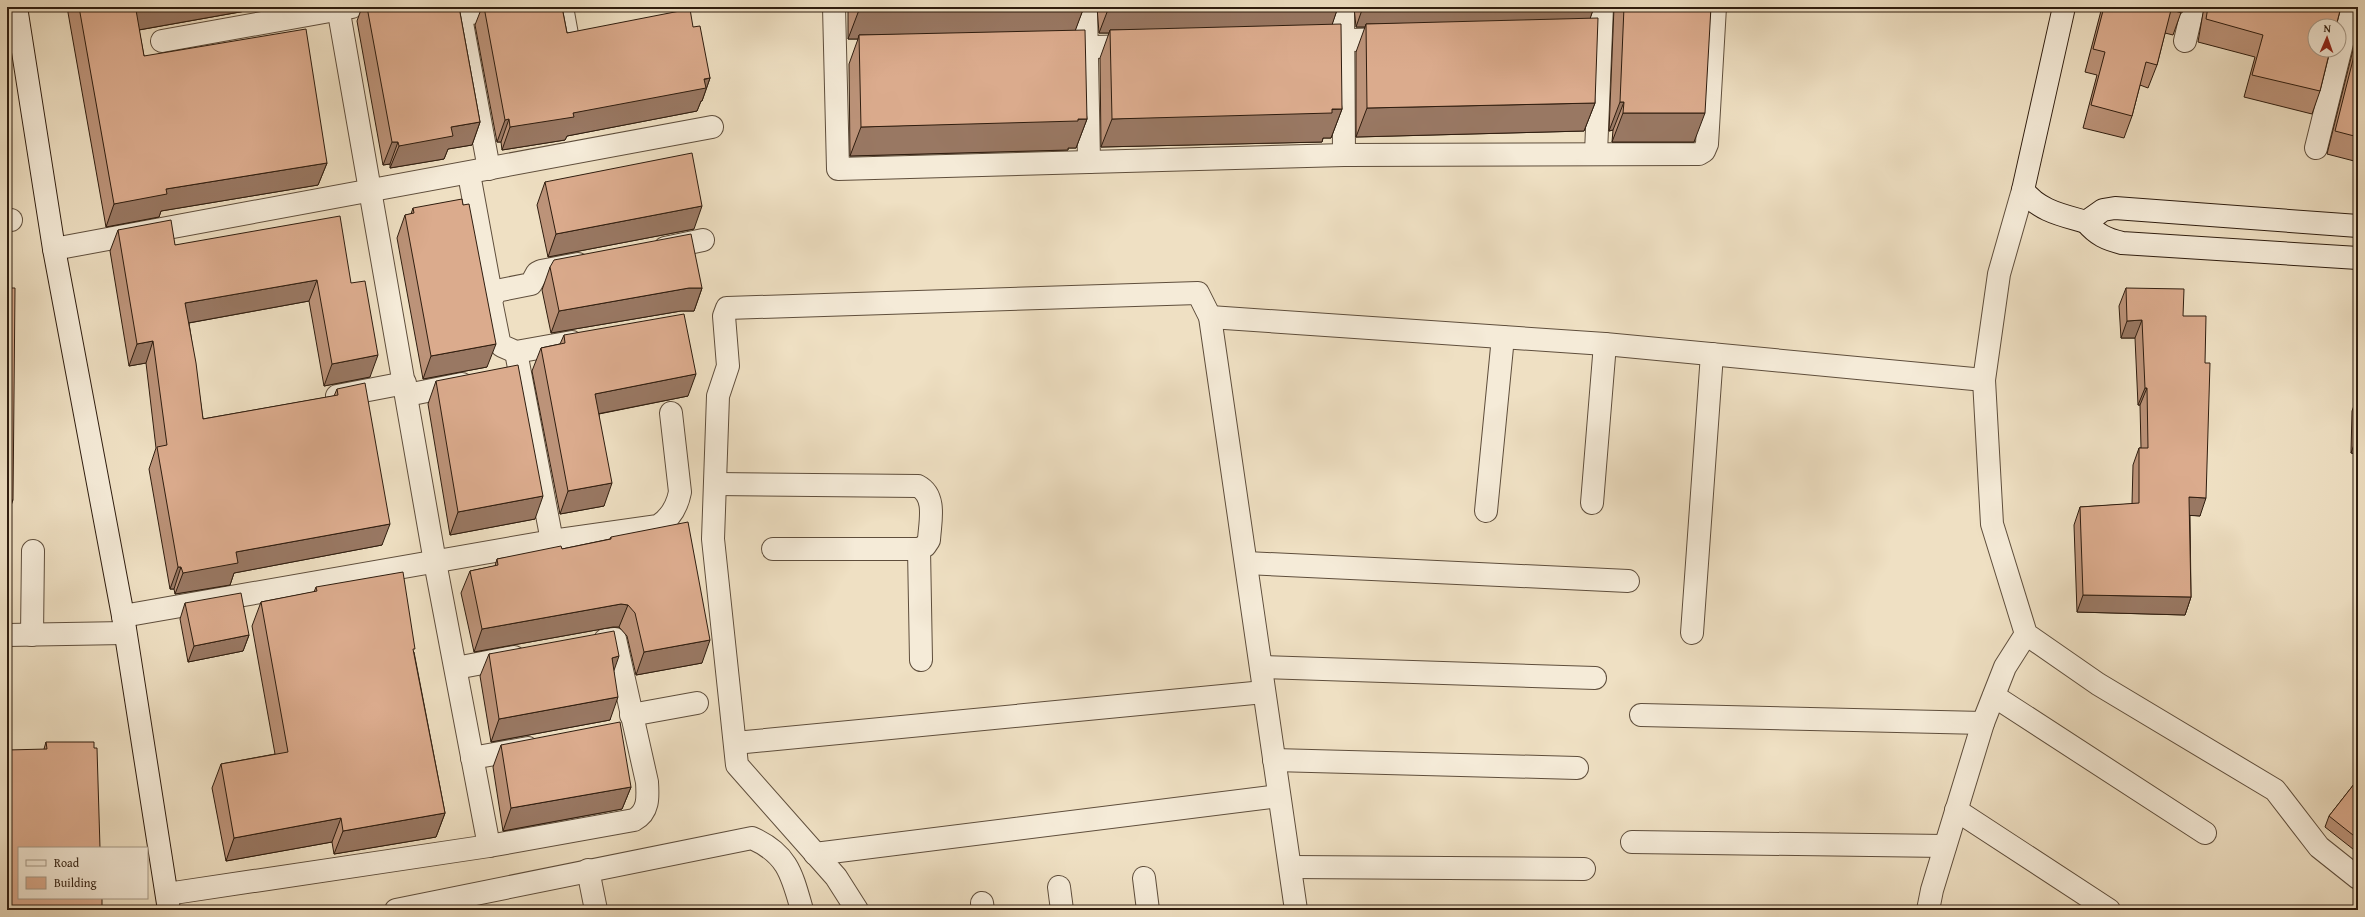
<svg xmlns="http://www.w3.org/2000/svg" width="2365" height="917" viewBox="0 0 2365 917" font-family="'Gentium Book Plus',serif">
	<rect width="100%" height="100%" fill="#efe0c3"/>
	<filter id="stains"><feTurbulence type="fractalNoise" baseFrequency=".005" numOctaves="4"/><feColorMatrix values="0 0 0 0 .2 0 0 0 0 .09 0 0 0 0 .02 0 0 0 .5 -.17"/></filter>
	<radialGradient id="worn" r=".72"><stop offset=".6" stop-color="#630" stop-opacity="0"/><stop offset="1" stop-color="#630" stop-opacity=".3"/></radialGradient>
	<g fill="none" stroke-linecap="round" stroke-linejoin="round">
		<!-- street casing -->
		<g stroke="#5f4e3c" stroke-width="24">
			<g id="street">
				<polyline points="459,7 489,169"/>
				<polyline points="562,7 568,40"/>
				<polyline points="834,7 838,169 1344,155 1699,154 1704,151 1707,144 1715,7"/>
				<polyline points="1086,7 1089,162"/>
				<polyline points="1343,7 1344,155"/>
				<polyline points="461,15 504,7"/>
				<polyline points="162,41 352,7"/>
				<polyline points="1312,41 1390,39"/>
				<polyline points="2185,41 2193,7"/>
				<polyline points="1056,48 1134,46"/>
				<polyline points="2316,148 2351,7"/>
				<polyline points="1596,153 1602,7"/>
				<polyline points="469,174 489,283"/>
				<polyline points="2023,190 1999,274 1984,380 1992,524 2026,634 2098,684 2275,790 2319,847 2358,878"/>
				<polyline points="7,220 11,220"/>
				<polyline points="665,248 703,240"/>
				<polyline points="54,249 712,127"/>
				<polyline points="1210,317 1605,344 1984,380"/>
				<polyline points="572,342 516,352 502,346 499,341 491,301 496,291 531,284 537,273 541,271 578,264"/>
				<polyline points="407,395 462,384"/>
				<polyline points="337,396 405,383"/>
				<path d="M715,484L918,486C937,496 930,522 929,540L925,546L919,549L921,660"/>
				<polyline points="1592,503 1605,344"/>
				<polyline points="1486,511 1503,337"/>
				<path d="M552,541L658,526C671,518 677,507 680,492L671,413"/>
				<polyline points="773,549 919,549"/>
				<polyline points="1246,563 1628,581"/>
				<polyline points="123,616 552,541 516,352"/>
				<polyline points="1692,633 1712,354"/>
				<polyline points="7,635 125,633"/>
				<polyline points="32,635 33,551"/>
				<polyline points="1261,667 1595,678"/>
				<polyline points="456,668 514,657"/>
				<polyline points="1994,696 2205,833"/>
				<polyline points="631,715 697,703"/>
				<polyline points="1641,715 1983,723"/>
				<polyline points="735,743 1264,692"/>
				<polyline points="472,758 528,748"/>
				<polyline points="1274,760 1577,768"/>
				<polyline points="1956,810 2109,910"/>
				<polyline points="1632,842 1945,846"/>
				<path d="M489,846L634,820C649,812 648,797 647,782L615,639L605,640"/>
				<polyline points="815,854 1279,796"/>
				<polyline points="1290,867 1584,869"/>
				<polyline points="588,870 596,910"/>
				<polyline points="1144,878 1148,910"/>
				<polyline points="1059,887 1062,910"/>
				<polyline points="167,894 489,846 435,562 338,7"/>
				<polyline points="982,903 983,910"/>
				<path d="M396,910L752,838C788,854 792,875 802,910"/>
				<polyline points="857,910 836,877 737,765 713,539 718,396 728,366 724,316 727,308 1198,293 1210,317 1296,910"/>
				<polyline points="1928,910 1932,890 1983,723 2005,667 2026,634"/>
			</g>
		</g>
		<!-- secondary casing -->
		<g stroke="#2f1d0f" stroke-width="24">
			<g id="secondary">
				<polyline points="16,7 54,249 123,616 169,910"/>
				<path d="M2064,7L2023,190C2039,211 2062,215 2086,222"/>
				<path d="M2358,226L2115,208L2103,210L2086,222C2097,235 2106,239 2122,243L2358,258"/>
			</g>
		</g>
		<!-- street -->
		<use href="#street" stroke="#f5ebd8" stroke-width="22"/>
		<!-- secondary -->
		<use href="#secondary" stroke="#f5ebd8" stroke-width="22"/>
	</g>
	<!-- wall -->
	<g fill="#bc9379" stroke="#2f1d0f">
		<polygon points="67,7 268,7 139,30 144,56 327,163 318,185 161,211 159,217 106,227"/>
		<polygon points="362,7 459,7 480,122 472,145 448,149 444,159 390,168 390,164 383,165 357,21"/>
		<polygon points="482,7 562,7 567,33 693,27 710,78 702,101 701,101 697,111 567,136 565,140 502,150 501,142 497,142 475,25"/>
		<polygon points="848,7 1084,7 1075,30 1087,119 1076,148 1068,148 1068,150 850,156 849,64 858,39 848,39"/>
		<polygon points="1097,7 1338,7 1332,24 1342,109 1331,138 1323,138 1322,142 1101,147 1100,58 1109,33 1099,33"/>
		<polygon points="1354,7 1594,7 1590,18 1595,103 1584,131 1356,137 1356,52 1365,27 1356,27"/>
		<polygon points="1614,7 1711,7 1694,142 1612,142 1613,130 1609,131"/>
		<polygon points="2102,7 2183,7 2173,35 2165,33 2157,65 2148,88 2140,85 2132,116 2124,138 2083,128 2097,75 2085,72"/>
		<polygon points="2204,7 2341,7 2320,91 2312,114 2244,97 2255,57 2198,42"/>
		<polygon points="2358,30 2358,162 2327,154"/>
		<polygon points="545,182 694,229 548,257 537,205"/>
		<polygon points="413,208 487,367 423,379 397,238 405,215 411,214"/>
		<polygon points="118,230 175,245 351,283 370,377 324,386 309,301 189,323 203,419 334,396 337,389 382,545 234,573 230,585 175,594 174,589 170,589 149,469 156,448 146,363 129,366 110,251"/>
		<polygon points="550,267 702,288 694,311 681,311 551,333 542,290"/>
		<polygon points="2126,288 2183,316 2200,516 2190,515 2191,597 2185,615 2077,612 2074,525 2080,507 2132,504 2133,465 2139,448 2141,448 2140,405 2138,405 2135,338 2121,338 2119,306"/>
		<polygon points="2358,329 2358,454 2351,453 2352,411 2355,403 2355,337"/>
		<polygon points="564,335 688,396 599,414 604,506 560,514 532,371 541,348 560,344"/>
		<polygon points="436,381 535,519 450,535 428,404"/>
		<polygon points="2358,459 2358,496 2355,496"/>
		<polygon points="611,537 702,663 636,675 627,636 619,627 613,627 474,652 461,593 470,571 495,566 497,559 562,549 610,539"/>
		<polygon points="316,587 414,652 445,813 436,837 334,854 332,842 226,861 212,788 221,764 275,754 252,626 261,602 314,592"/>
		<polygon points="185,603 249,635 243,651 188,662 180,619"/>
		<polygon points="489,654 614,672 610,720 491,742 480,676"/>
		<polygon points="46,742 102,910 44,749"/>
		<polygon points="501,745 631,787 622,809 503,831 493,767"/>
		<polygon points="2358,779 2358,853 2325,827 2329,816"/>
	</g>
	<!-- shaded-wall -->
	<g fill="#997863" stroke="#2f1d0f">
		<polygon points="151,7 268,7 127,32 136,10"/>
		<polygon points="1007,7 1084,7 1074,34 859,35 858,39 848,39 859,10"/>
		<polygon points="1109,7 1338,7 1331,28 1110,30 1109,33 1099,33"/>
		<polygon points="1363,7 1594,7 1589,22 1366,24 1365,27 1356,27"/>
		<polygon points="710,78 702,101 701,101 697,111 567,136 565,140 502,150 510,127 573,113"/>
		<polygon points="1620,102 1624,102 1613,130 1609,131"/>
		<polygon points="1595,103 1584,131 1356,137 1367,108"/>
		<polygon points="1342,109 1331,138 1323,138 1322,142 1101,147 1112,119"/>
		<polygon points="1623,113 1705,113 1694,142 1612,142"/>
		<polygon points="509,119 501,142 497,142 505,120"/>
		<polygon points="1087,119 1076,148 1068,148 1068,150 850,156 861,127"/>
		<polygon points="480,122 472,145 448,149 444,159 390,168 399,146 451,127"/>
		<polygon points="392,142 398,142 390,164 383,165"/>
		<polygon points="327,163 318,185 161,211 159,217 106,227 114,204 166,189"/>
		<polygon points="702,206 694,229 548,257 556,234"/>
		<polygon points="317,280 309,301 177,325 185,303"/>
		<polygon points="689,288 702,288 694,311 681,311 551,333 559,311"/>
		<polygon points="2142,320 2135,338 2121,338 2127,321"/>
		<polygon points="153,341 146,363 129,366 137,344"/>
		<polygon points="496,344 487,367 423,379 431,356"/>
		<polygon points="378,355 370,377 324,386 332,364"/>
		<polygon points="696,374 688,396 587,416 595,394"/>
		<polygon points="2145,388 2147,388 2140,405 2138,405"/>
		<polygon points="2356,439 2358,439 2358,454 2351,453"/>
		<polygon points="612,483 604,506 560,514 568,491"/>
		<polygon points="2358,489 2358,496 2355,496"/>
		<polygon points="543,496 535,519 450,535 458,512"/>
		<polygon points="2189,497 2206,498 2200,516 2183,515"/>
		<polygon points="7,500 13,500 7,517"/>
		<polygon points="390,524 382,545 234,573 230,585 175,594 183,573 236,552"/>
		<polygon points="178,567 181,567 174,589 170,589"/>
		<polygon points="2083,595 2191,597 2185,615 2077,612"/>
		<polygon points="621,604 628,605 619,627 613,627 474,652 482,629"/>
		<polygon points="249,635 243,651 188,662 194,646"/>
		<polygon points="710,640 702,663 636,675 644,652"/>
		<polygon points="619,656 611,679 612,658"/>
		<polygon points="618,697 610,720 491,742 499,719"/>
		<polygon points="631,787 622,809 503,831 511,808"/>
		<polygon points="445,813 436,837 334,854 343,831"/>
		<polygon points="341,818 332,842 226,861 234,838"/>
	</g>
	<!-- building -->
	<g fill="#dbab8d" stroke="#2f1d0f">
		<polygon points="79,7 151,7 136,10 144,56 306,29 327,163 166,189 167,194 114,204"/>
		<polygon points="367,7 459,7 480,122 451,127 453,136 399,146 398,142 392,142"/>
		<polygon points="484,7 562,7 567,33 690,9 693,27 700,26 710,78 704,79 706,88 573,113 574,117 510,127 509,119 505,120"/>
		<polygon points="859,7 1007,7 859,10"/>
		<polygon points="1624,7 1711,7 1705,113 1623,113 1624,102 1620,102"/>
		<polygon points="2104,7 2183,7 2182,13 2171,10 2157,65 2146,62 2132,116 2091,105 2105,52 2093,49"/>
		<polygon points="2208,7 2341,7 2336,26 2315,26 2315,50 2330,50 2320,91 2252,75 2263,35 2206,19"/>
		<polygon points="1598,18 1595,103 1367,108 1366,24"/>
		<polygon points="1341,24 1342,109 1332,109 1332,113 1112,119 1110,30"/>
		<polygon points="1085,30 1087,119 1078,119 1078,121 861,127 859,35"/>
		<polygon points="2358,40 2358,137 2335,131"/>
		<polygon points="692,153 702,206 556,234 545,182"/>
		<polygon points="462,199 463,205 469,204 496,344 431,356 405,215 414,213 413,208"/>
		<polygon points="340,216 351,283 365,281 378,355 332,364 317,280 185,303 196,363 203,419 338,395 337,389 365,383 390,524 236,552 238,563 183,573 181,567 178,567 157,447 167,445 153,341 137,344 118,230 171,220 175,245"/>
		<polygon points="691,234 702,288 689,288 559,311 550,267 554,260"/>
		<polygon points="7,288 15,288 13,500 7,500"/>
		<polygon points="2126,288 2184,289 2183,316 2206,316 2205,363 2210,363 2206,498 2189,497 2191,597 2083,595 2080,507 2139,503 2139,448 2148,448 2147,388 2145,388 2142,320 2127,321"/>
		<polygon points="684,314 696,374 595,394 612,483 568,491 541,348 565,343 564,335"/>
		<polygon points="518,365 543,496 458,512 436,381"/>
		<polygon points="2357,397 2358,397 2358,439 2356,439"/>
		<polygon points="688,522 710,640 644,652 635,613 628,605 621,604 482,629 470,571 498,565 497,559 561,546 562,549 611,539 611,537"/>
		<polygon points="403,572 415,649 413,649 445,813 343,831 341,818 234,838 221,764 288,752 261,602 317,591 316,587"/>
		<polygon points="241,593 249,635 194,646 185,603"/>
		<polygon points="614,631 619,656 612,658 618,697 499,719 489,654"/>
		<polygon points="620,722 631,787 511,808 501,745"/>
		<polygon points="46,742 94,742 94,748 97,748 100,848 19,848 19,898 102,898 102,910 7,910 7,750 47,749"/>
		<polygon points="2358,779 2358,839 2329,816"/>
	</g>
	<!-- margin -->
	<rect width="2365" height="917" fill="none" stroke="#efe0c3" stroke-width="24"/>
	<rect x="8" y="8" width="2349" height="901" fill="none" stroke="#2f1d0f" stroke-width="2"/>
	<rect x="12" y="12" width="2341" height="893" fill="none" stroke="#2f1d0f"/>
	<!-- legend -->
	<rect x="18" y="847" width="130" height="52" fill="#f5ebd8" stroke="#a69988"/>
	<rect x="26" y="860" width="20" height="6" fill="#f5ebd8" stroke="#a69988"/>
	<text x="54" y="867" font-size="12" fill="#2f1d0f">Road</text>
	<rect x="26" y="877" width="20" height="12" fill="#dbab8d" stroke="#a69988"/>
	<text x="54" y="887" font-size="12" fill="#2f1d0f">Building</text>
	<!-- north arrow -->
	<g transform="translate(2327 38) rotate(2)"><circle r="19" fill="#f5ebd8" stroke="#a69988"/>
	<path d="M0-3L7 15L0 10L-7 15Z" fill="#8f2418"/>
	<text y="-6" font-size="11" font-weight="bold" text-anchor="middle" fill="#2f1d0f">N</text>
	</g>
	<rect width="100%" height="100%" filter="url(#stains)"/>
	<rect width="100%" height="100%" fill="url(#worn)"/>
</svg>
